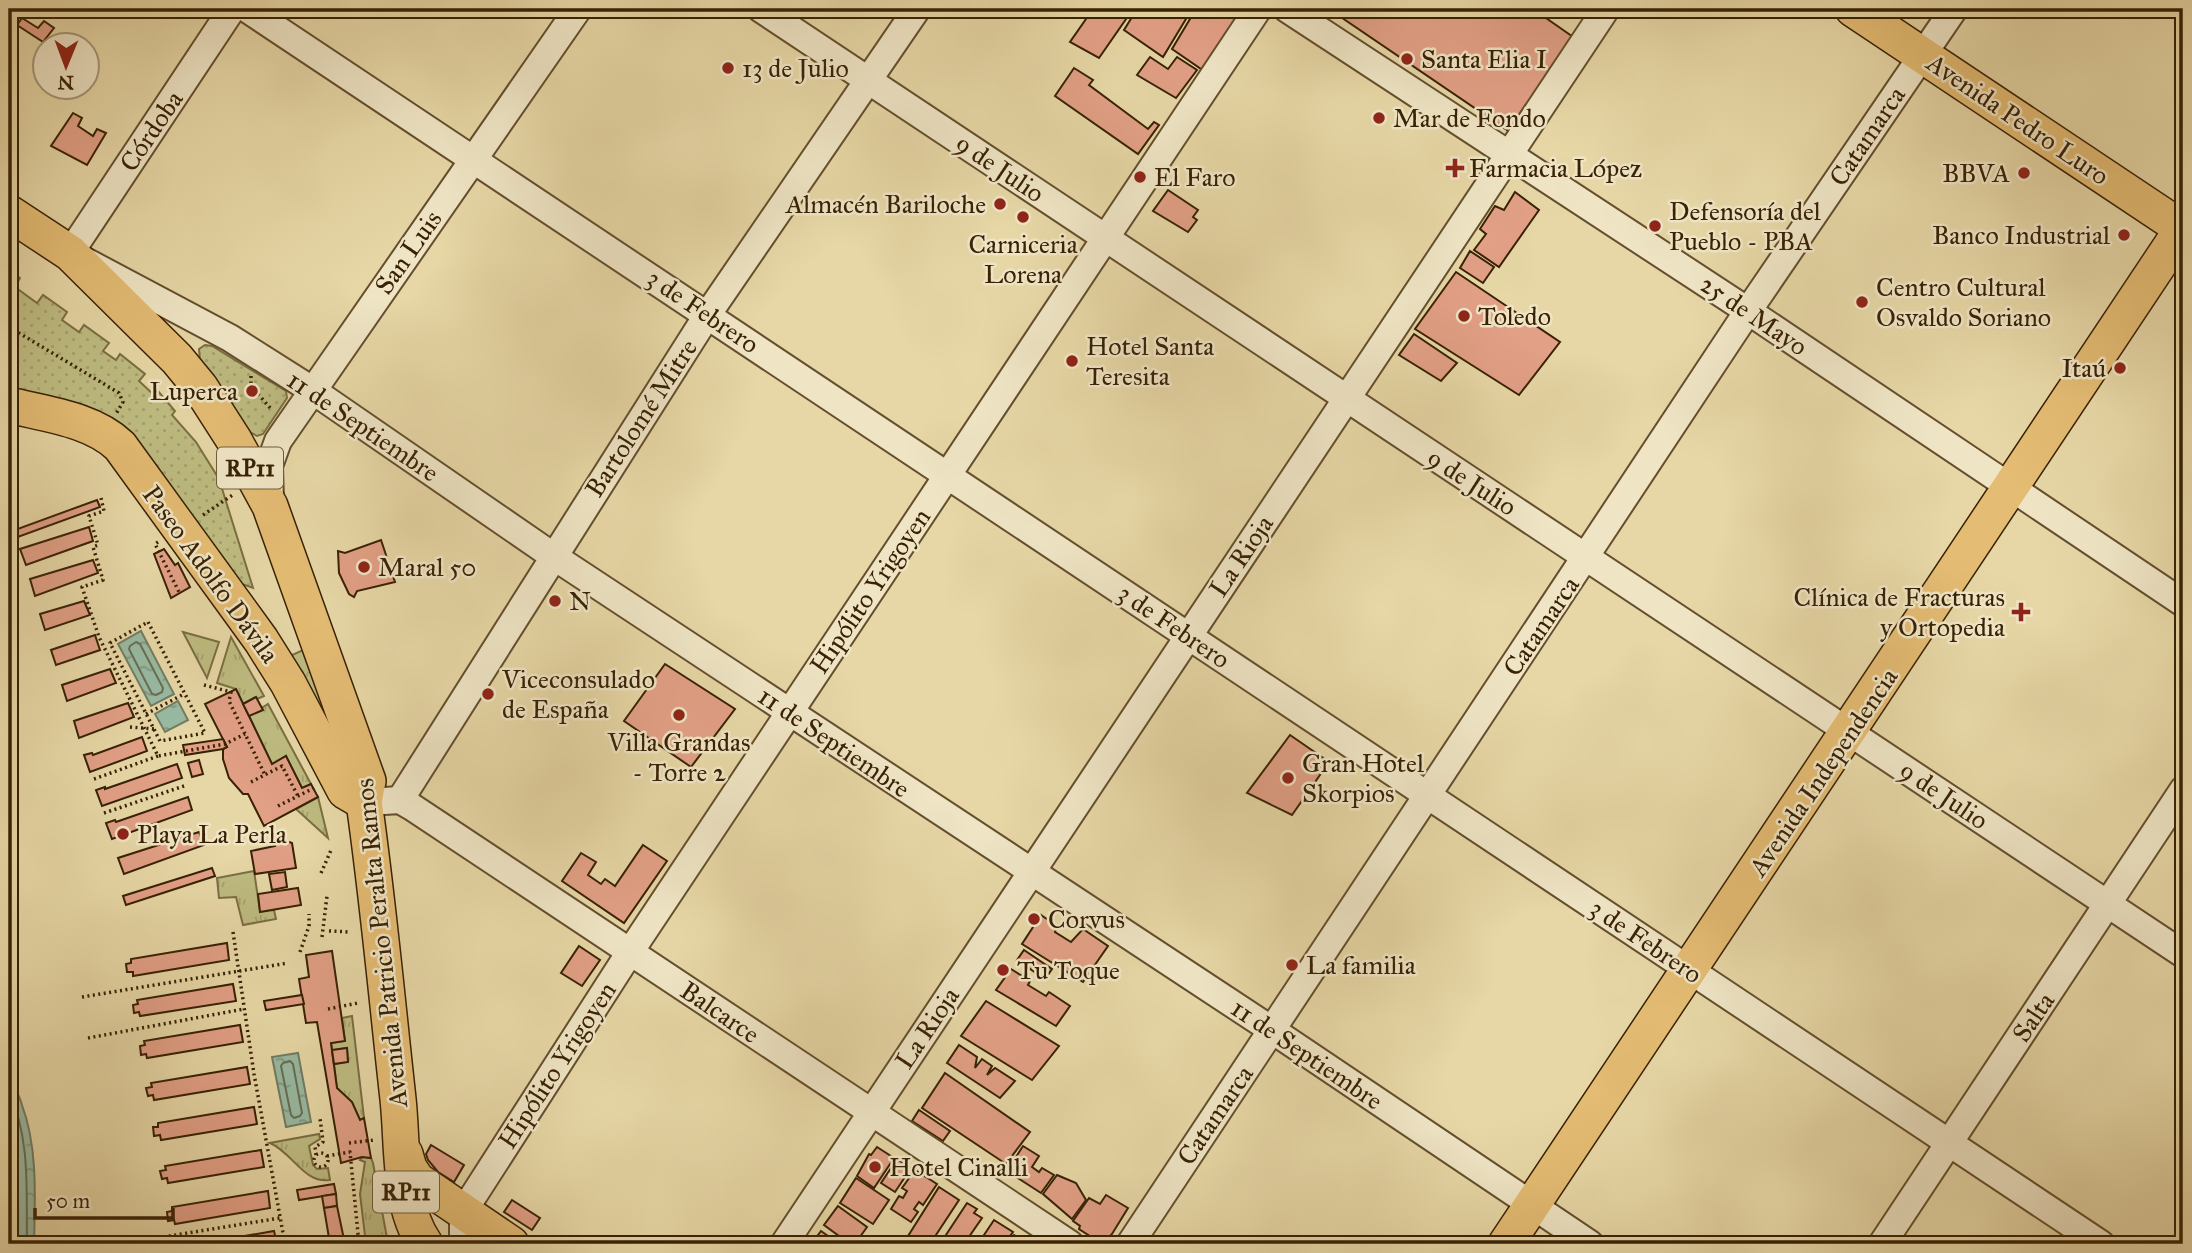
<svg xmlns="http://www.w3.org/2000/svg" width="2192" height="1253" viewBox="0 0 2192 1253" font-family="'IM FELL Great Primer',serif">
	<defs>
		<pattern id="grass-tufts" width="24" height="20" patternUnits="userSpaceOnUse" patternTransform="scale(1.75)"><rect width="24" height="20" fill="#bebc81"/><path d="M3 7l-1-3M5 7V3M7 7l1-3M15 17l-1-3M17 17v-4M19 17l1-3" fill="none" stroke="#a4a16e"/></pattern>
		<pattern id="park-dots" width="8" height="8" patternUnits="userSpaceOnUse" patternTransform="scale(1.75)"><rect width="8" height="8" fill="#bebc81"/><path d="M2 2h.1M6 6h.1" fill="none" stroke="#a4a16e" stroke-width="1.8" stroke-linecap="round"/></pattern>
		<pattern id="water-ripples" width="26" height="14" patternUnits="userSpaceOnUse" patternTransform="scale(1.75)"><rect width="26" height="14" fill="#98baa2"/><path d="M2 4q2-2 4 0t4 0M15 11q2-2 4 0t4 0" fill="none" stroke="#7d9782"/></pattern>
	</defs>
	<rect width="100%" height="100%" fill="#e7d7a6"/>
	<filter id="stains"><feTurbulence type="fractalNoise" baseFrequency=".00286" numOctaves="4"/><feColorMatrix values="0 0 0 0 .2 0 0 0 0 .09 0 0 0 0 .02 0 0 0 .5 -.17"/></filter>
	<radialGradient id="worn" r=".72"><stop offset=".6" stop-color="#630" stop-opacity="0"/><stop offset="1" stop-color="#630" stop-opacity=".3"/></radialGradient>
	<!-- grass -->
	<g fill="url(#grass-tufts)" stroke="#7b6e43" stroke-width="2">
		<polygon points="183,632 219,642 207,678"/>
		<polygon points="231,637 264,696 257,699 256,697 243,704 236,689 217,683"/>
		<polygon points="303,650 356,785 290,656"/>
		<polygon points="268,704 311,784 302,788 286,756 272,764 249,716"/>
		<polygon points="318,797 328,838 296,809"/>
		<polygon points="254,871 260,911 274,910 276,919 243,925 236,897 219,898 217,878"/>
		<polygon points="352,1016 364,1118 360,1120 352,1102 337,1088 334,1064 348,1062 347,1048 332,1050 331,1043 345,1041 342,1018"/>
		<path d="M319,1134L320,1139L309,1146L313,1165L317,1169L328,1168L330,1180C304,1184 293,1153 270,1143Z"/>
		<polygon points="362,1157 371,1158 373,1163 388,1243 366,1244 360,1194 365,1162 360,1160"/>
	</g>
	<!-- park -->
	<g fill="url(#park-dots)" stroke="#7b6e43" stroke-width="2">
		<polygon points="9,270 20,278 15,287 37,303 43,295 67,312 62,320 79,332 84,325 109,343 103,351 116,360 120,354 145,374 139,381 154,395 158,391 175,411 172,415 196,442 219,479 253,588 239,583 173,495 9,392"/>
		<polygon points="205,345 212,346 286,391 287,398 263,434 257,436 250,432 222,390 200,361 199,349"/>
	</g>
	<!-- water -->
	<g fill="url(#water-ripples)" stroke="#727d63" stroke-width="2">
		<polygon points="141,631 174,694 151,706 118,644"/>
		<polygon points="178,701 188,720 165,732 155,714"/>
		<polygon points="298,1053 311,1122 286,1127 272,1057"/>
		<path d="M9,1075C13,1085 19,1094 22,1105C38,1148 35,1199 34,1244H9Z"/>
	</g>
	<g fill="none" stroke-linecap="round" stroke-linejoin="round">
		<!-- shore -->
		<g stroke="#686e54" stroke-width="2">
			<polygon points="136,642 140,644 163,688 162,692 156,695 152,694 129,649 130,646"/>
			<polygon points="290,1061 293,1064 302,1113 300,1116 294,1118 291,1115 281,1066 283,1063"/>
			<path d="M9,1092C31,1140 26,1192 27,1244"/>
			<path d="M9,1115C20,1157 18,1200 18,1244"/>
		</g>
	</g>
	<!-- building -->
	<g fill="#e2a086" stroke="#382105" stroke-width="2">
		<polygon points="1093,9 1133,9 1099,58 1070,42"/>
		<polygon points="1137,9 1192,9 1163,57 1124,30"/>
		<polygon points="1196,9 1232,9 1236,13 1237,20 1204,71 1172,49"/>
		<polygon points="1329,9 1533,9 1576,39 1513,134"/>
		<polygon points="22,18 38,28 44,21 54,28 43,42 17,25"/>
		<polygon points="1150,57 1168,69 1177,57 1197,70 1176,98 1137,75"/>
		<polygon points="1074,68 1093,80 1089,85 1148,129 1154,122 1159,125 1138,154 1055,96"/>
		<polygon points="73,113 82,118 78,126 93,136 97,129 106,133 87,165 51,146"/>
		<polygon points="1168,190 1198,210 1193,217 1197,220 1188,232 1153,211"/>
		<polygon points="1515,192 1539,210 1499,267 1474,250 1486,234 1480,229 1495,206 1504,210"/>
		<polygon points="1470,251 1494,267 1483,283 1460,268"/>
		<polygon points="1456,272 1560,342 1519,395 1415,329"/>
		<polygon points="1414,334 1457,363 1441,381 1399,355"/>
		<polygon points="97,500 100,507 15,538 12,531"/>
		<polygon points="89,527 93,541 26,565 20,549"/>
		<polygon points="381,540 395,582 357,591 354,597 349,594 339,573 338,551 345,553"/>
		<polygon points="164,549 175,565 178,563 190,587 171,598 154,554"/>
		<polygon points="93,560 98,573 35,596 30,579"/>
		<polygon points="84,601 90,615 45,630 40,614"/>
		<polygon points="95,635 100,650 56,665 51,650"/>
		<polygon points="665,664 735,709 691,767 624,721"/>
		<polygon points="110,669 116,683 67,701 62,685"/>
		<polygon points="236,689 272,764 286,756 302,788 311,784 318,797 264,826 248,794 243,794 229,778 223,759 223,749 227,747 205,704"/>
		<polygon points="256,697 263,710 249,716 243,704"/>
		<polygon points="128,703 134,717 79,738 74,721"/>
		<polygon points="1290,735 1329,762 1292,815 1247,793"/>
		<polygon points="142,737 147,751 90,772 84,755 92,753 93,755"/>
		<polygon points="223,739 227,747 223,749 185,755 183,745"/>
		<polygon points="199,760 203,774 192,777 188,763"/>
		<polygon points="177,764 182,778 102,806 96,790 105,787 105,789"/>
		<polygon points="188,797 192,810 112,839 106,823 115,820 116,822"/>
		<polygon points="199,832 204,845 124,874 118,858"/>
		<polygon points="273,836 292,843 296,868 255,874 251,851 275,846"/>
		<polygon points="643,845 667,861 624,923 562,881 581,853 596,862 588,875 601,884 605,879 615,886"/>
		<polygon points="212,868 215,876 126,905 123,896"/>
		<polygon points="285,872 287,887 272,890 269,874"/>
		<polygon points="298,888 301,905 260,912 258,894"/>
		<polygon points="1041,915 1057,926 1055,932 1071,942 1083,929 1108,946 1083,982 1022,944"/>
		<polygon points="227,943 229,960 133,976 133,972 127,972 126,964 131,963 131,959"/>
		<polygon points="579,946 600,960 582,986 561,973"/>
		<polygon points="1024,950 1052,969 1045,979 1017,960"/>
		<polygon points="332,951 345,1041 331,1043 337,1088 352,1102 360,1120 364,1118 371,1158 362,1157 341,1163 317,1022 306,1023 299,979 309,977 306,955"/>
		<polygon points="1011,969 1030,981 1028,985 1046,996 1049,992 1070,1006 1056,1026 996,990"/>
		<polygon points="233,984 236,1001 140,1016 139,1012 134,1013 133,1005 138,1004 137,1000"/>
		<polygon points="302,995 304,1004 266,1010 264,1001"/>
		<polygon points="986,1001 1059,1046 1032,1080 961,1036"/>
		<polygon points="240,1025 243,1042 147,1058 146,1054 141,1055 140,1046 145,1045 144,1041"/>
		<polygon points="959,1045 977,1057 975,1068 982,1059 992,1066 987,1075 995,1068 1015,1081 1000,1098 947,1063"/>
		<polygon points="347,1048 348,1062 334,1064 332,1050"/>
		<polygon points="247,1067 250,1084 154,1100 153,1095 148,1096 146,1088 152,1087 151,1083"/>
		<polygon points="945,1073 1030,1132 1006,1164 922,1108"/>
		<polygon points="254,1107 257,1124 161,1140 160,1135 154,1136 153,1127 158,1127 158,1123"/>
		<polygon points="919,1110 950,1131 943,1141 912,1121"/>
		<polygon points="431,1145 464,1165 454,1182 438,1172 428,1160 426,1154"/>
		<polygon points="1023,1146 1039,1156 1032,1167 1039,1172 1042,1168 1054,1175 1041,1193 1007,1171"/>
		<polygon points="877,1147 894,1158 874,1188 857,1176 869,1154 871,1155"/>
		<polygon points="261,1150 264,1167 168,1183 167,1178 162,1179 160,1171 166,1170 165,1166"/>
		<polygon points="897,1159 911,1168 895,1192 881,1183"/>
		<polygon points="915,1170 937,1184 923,1205 919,1202 914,1209 918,1212 911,1222 891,1209 899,1196 903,1198 907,1191 902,1188"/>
		<polygon points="1057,1175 1076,1183 1086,1200 1072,1219 1043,1194"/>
		<polygon points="856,1178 889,1200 873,1224 840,1203"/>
		<polygon points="334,1184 336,1194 299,1200 297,1190"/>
		<polygon points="939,1187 959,1200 930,1244 903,1244"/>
		<polygon points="268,1191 270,1208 175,1224 174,1220 168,1221 167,1212 172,1211 172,1207"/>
		<polygon points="336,1194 337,1206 324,1208 322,1196"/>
		<polygon points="1106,1195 1128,1208 1112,1234 1105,1241 1096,1236 1093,1238 1079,1229 1080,1226 1073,1221 1089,1198 1100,1204"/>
		<polygon points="512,1200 540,1218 532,1230 504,1212"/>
		<polygon points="967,1203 977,1209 974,1213 982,1218 964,1244 940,1244"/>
		<polygon points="337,1206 345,1244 330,1244 324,1208"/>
		<polygon points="838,1206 867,1227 855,1244 850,1244 824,1225"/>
		<polygon points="994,1220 1013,1232 1004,1244 978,1244"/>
		<polygon points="274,1231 277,1244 198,1244"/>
		<polygon points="821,1231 835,1241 833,1244 811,1244"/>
		<polygon points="1014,1235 1030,1244 1008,1244"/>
	</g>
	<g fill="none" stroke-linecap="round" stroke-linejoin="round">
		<!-- minor casing -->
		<g stroke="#644e2d" stroke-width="30">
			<g id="minor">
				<polyline points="232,9 70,253 230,338 312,390 553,556 1272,1030 1590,1244"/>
				<polyline points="247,9 2101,1244"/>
				<polyline points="761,9 2183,954"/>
				<polyline points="1287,9 1748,311 2183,603"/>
				<polyline points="270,501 269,466 278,441 578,9"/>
				<polyline points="400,800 708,314 917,9"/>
				<polyline points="384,801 400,800 412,807 1070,1244"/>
				<polyline points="463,1244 463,1212 630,952 1258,9"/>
				<polyline points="784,1244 1606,9"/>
				<polyline points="1130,1244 1748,311 1954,9"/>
				<polyline points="1882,1244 2183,790"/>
			</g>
		</g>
		<!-- major casing -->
		<g stroke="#382105" stroke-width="38">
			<g id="major">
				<polyline points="1853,9 2183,229"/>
				<path d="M9,213L70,253L177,359L200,387L234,440L270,506L368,781L364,802C378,900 387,1000 398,1099C403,1144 398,1206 425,1244"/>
				<path d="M9,405C45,414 92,419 120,446L261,640L288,683L345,791L364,802"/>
				<polyline points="405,1154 409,1168 417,1180 511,1244"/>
				<path d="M1506,1244C1733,906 1957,566 2183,228"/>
			</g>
		</g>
		<!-- path -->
		<g stroke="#382105" stroke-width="3.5" stroke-dasharray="2 3.5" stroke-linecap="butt">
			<polyline points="9,327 119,393 123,402 116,414"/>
			<polyline points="251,376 251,385"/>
			<polyline points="258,394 272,410"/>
			<polyline points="101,498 104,511 89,516 98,545 93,547 103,580 82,587 99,637 158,756 225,744 245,734"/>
			<polyline points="203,515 234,494"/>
			<polyline points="158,542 155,544 179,592"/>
			<polygon points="148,622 205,733 160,741 110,643"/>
			<polyline points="204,685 231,692 229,701 265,775"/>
			<polyline points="146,714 184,694"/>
			<polyline points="130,727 154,729"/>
			<polyline points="94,779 158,756"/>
			<polyline points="251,782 282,766 298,796"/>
			<polyline points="278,806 314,788"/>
			<polyline points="104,813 187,785"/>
			<polyline points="321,873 332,848"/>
			<polyline points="329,931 350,932"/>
			<polyline points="233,932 254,1074 285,1244"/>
			<polyline points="322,937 327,896"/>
			<polyline points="300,952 309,926 309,914"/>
			<polyline points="82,997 288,963"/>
			<polyline points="328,1009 358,1003"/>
			<polyline points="88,1038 244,1009"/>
			<polyline points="349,1143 374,1140"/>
			<circle cx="321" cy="1160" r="7"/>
			<polyline points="316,1155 315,1147 323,1142 320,1118"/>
			<polyline points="327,1156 350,1152 359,1244"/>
			<polyline points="120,1244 280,1218"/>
		</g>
		<!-- minor -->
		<use href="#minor" stroke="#efe5c5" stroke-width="26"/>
		<!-- major -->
		<use href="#major" stroke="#e4bc73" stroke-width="35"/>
	</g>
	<!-- markers -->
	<g fill="#8f2418" stroke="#efe5c5" stroke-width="2.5">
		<circle cx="1407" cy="59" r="7"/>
		<circle cx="728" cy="68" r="7"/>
		<circle cx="1379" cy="118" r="7"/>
		<path d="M1451.5 157.5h7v7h7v7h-7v7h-7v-7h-7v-7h7z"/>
		<circle cx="2024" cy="173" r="7"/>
		<circle cx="1140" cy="177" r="7"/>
		<circle cx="1000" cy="204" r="7"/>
		<circle cx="1023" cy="217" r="7"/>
		<circle cx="1655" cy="226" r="7"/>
		<circle cx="2124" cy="235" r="7"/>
		<circle cx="1862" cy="302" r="7"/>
		<circle cx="1464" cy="316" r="7"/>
		<circle cx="1072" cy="361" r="7"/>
		<circle cx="2120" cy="368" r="7"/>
		<circle cx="252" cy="391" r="7"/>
		<circle cx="364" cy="567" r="7"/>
		<circle cx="555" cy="601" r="7"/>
		<path d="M2017.5 601.5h7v7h7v7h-7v7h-7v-7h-7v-7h7z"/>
		<circle cx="488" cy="694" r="7"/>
		<circle cx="679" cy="715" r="7"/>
		<circle cx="1288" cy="778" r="7"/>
		<circle cx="123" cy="834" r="7"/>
		<circle cx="1034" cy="919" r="7"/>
		<circle cx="1292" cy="965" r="7"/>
		<circle cx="1003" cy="970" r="7"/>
		<circle cx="875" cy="1167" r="7"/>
	</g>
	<g text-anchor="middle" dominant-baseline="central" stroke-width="5" stroke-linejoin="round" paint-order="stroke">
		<!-- shield labels -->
		<g fill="#efe5c5" stroke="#6f5c3f" stroke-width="2">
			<rect x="217" y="447.5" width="66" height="41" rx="5"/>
			<rect x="373" y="1171.5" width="66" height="41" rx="5"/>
		</g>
		<g font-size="24" font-weight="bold" fill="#382105">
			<text x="250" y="468">RP11</text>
			<text x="406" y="1192">RP11</text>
		</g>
		<!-- poi labels -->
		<g font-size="26" fill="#382105" stroke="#efe5c5" text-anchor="start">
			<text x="1421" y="59">Santa Elia I</text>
			<text x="742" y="68">13 de Julio</text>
			<text x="1393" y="118">Mar de Fondo</text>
			<text x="1469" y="168">Farmacia López</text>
			<text x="2010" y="173" text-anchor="end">BBVA</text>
			<text x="1154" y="177">El Faro</text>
			<text x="986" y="204" text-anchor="end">Almacén Bariloche</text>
			<text x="1669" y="211">Defensoría del<tspan x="1669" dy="30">Pueblo - PBA</tspan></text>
			<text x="2110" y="235" text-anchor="end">Banco Industrial</text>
			<text x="1023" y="244" text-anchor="middle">Carniceria<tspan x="1023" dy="30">Lorena</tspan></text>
			<text x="1876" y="287">Centro Cultural<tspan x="1876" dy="30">Osvaldo Soriano</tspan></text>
			<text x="1478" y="316">Toledo</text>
			<text x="1086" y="346">Hotel Santa<tspan x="1086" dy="30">Teresita</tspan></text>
			<text x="2106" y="368" text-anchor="end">Itaú</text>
			<text x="238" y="391" text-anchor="end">Luperca</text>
			<text x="378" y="567">Maral 50</text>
			<text x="2005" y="597" text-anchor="end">Clínica de Fracturas<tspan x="2005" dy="30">y Ortopedia</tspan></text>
			<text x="569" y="601">N</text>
			<text x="502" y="679">Viceconsulado<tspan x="502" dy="30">de España</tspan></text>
			<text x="679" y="742" text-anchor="middle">Villa Grandas<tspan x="679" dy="30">- Torre 2</tspan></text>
			<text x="1302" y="763">Gran Hotel<tspan x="1302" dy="30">Skorpios</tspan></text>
			<text x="137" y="834">Playa La Perla</text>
			<text x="1048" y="919">Corvus</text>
			<text x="1306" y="965">La familia</text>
			<text x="1017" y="970">Tu Toque</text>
			<text x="889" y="1167">Hotel Cinalli</text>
		</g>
		<!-- street labels -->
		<g font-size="26" fill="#382105" stroke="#efe5c5">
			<text transform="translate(2018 119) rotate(34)">Avenida Pedro Luro</text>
			<text transform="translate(151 131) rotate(-56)">Córdoba</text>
			<text transform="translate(1867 136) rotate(-56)">Catamarca</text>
			<text transform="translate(1000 168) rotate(34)">9 de Julio</text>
			<text transform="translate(408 252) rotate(-55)">San Luis</text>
			<text transform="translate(703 311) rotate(34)">3 de Febrero</text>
			<text transform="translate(1754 315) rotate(34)">25 de Mayo</text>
			<text transform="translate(641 418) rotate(-57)">Bartolomé Mitre</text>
			<text transform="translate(363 426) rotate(34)">11 de Septiembre</text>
			<text transform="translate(1472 482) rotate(33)">9 de Julio</text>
			<text transform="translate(1241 556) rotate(-56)">La Rioja</text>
			<text transform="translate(211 574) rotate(54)">Paseo Adolfo Dávila</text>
			<text transform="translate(870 591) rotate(-56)">Hipólito Yrigoyen</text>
			<text transform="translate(1174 626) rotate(34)">3 de Febrero</text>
			<text transform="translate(1541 626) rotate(-56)">Catamarca</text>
			<text transform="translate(834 742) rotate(34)">11 de Septiembre</text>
			<text transform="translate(1823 772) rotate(-56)">Avenida Independencia</text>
			<text transform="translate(1944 795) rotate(34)">9 de Julio</text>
			<text transform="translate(1646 941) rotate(34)">3 de Febrero</text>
			<text transform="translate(381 943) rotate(-96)">Avenida Patricio Peralta Ramos</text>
			<text transform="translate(720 1012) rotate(34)">Balcarce</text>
			<text transform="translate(2033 1017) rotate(-56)">Salta</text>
			<text transform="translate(927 1028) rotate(-56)">La Rioja</text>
			<text transform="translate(1307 1054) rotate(34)">11 de Septiembre</text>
			<text transform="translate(557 1065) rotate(-57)">Hipólito Yrigoyen</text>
			<text transform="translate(1215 1115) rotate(-56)">Catamarca</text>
		</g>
	</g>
	<!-- margin -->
	<rect width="2192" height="1253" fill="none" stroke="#e7d7a6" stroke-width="35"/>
	<rect x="10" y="10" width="2171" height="1232" fill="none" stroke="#382105" stroke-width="3.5"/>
	<rect x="18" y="18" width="2157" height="1218" fill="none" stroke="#382105" stroke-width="2"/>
	<!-- north arrow -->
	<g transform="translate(66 66) rotate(181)"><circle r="33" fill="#efe5c5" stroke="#a69778" stroke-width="2"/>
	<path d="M0-5L12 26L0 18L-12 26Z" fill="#8f2418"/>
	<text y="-10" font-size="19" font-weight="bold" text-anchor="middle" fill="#382105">N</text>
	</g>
	<!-- scale -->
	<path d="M35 1208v10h138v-10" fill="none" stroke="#382105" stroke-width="3.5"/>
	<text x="46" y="1208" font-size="21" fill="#382105" stroke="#efe5c5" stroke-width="5" paint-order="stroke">50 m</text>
	<rect width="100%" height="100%" filter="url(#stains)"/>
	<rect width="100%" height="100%" fill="url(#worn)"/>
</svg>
